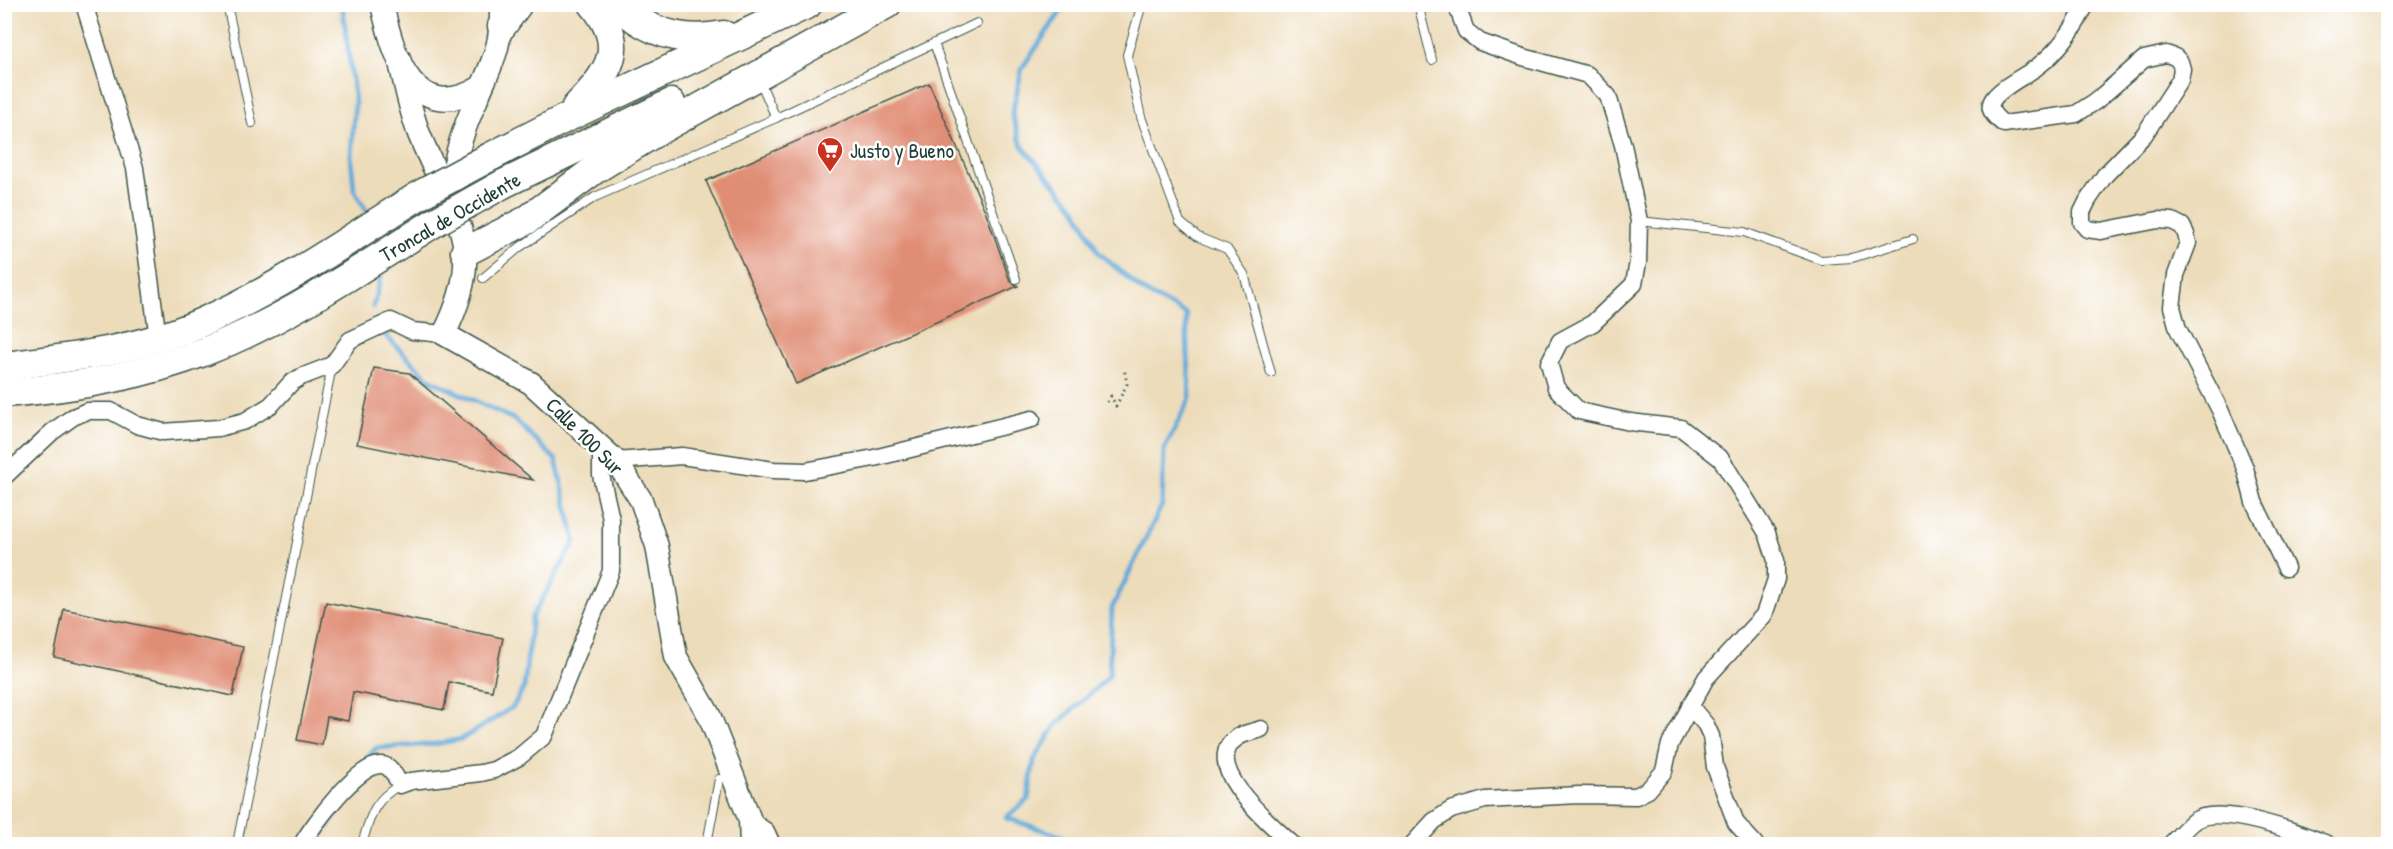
<svg xmlns="http://www.w3.org/2000/svg" width="2393" height="849" viewBox="0 0 2393 849" font-family="'Patrick Hand',sans-serif">
	<rect width="100%" height="100%" fill="#fff"/>
	<filter id="ink" filterUnits="userSpaceOnUse"><feTurbulence type="fractalNoise" baseFrequency=".0167" numOctaves="2"/><feDisplacementMap in="SourceGraphic" scale="12" xChannelSelector="R" yChannelSelector="G"/><feConvolveMatrix kernelMatrix="1 2 1 2 8 2 1 2 1" color-interpolation-filters="sRGB"/></filter>
	<filter id="wash" filterUnits="userSpaceOnUse"><feTurbulence type="fractalNoise" baseFrequency=".008" numOctaves="4" result="noise"/><feDisplacementMap in="SourceGraphic" scale="24" xChannelSelector="R" yChannelSelector="G"/><feGaussianBlur stdDeviation="1.35" result="paint"/><feColorMatrix in="noise" values="0 0 0 0 0 0 0 0 0 0 0 0 0 0 0 0 0 1.4 0 .05"/><feComposite in="paint" operator="in"/></filter>
	<g filter="url(#wash)">
		<rect width="100%" height="100%" fill="#eddcba"/>
		<g fill="none" stroke-linecap="round" stroke-linejoin="round">
			<!-- stream -->
			<g stroke="#61a9d8" stroke-width="5">
				<polyline points="342,4 355,102 351,155 354,190 366,210"/>
				<polyline points="373,307 381,277"/>
				<polyline points="359,768 376,748 435,744 462,739 513,707 524,687 532,617 575,541 556,460 515,420 429,379 384,334"/>
				<polyline points="316,844 340,808"/>
				<polyline points="1066,844 1064,837 1006,818 1028,799 1034,760 1056,725 1109,676 1112,608 1162,505 1164,450 1190,398 1186,314 1143,291 1098,252 1076,209 1022,146 1012,114 1022,68 1066,4"/>
			</g>
		</g>
		<g id="blocks">
			<!-- building -->
			<g fill="#e08d74">
				<polygon points="929,83 986,213 1010,281 1018,286 796,384 706,181"/>
				<polygon points="374,368 409,373 533,480 357,444"/>
				<polygon points="326,602 503,638 492,691 449,682 444,710 353,692 348,721 327,717 322,745 297,740"/>
				<polygon points="64,609 243,647 233,696 54,657"/>
			</g>
		</g>
	</g>
	<g filter="url(#ink)">
		<use href="#blocks" fill-opacity="0" stroke="#3e5548" stroke-width="1.5"/>
		<g fill="none" stroke-linecap="round" stroke-linejoin="round">
			<!-- lane casing -->
			<g stroke="#3e5548" stroke-width="10">
				<g id="lane">
					<polyline points="227,4 252,123"/>
					<polyline points="1142,4 1127,55 1141,117 1180,222 1198,237 1227,249 1244,274 1271,373"/>
					<polyline points="1418,4 1432,60"/>
					<polyline points="934,43 1016,279"/>
					<polyline points="759,79 776,118 977,23"/>
					<polyline points="1639,221 1744,232 1821,260 1852,258 1913,239"/>
					<polyline points="483,278 520,247 595,197 776,118"/>
					<polyline points="237,844 332,366"/>
					<path d="M362,844C370,817 373,800 400,785"/>
					<polyline points="707,844 719,779"/>
				</g>
			</g>
			<!-- street casing -->
			<g stroke="#3e5548" stroke-width="19">
				<g id="street">
					<polyline points="84,4 135,168 158,338"/>
					<path d="M2086,4C2075,28 2058,51 2037,67C2025,76 1999,88 1992,101C1987,111 1997,119 2004,124L2076,114L2096,101L2144,59L2166,54L2175,57L2180,62L2182,69L2180,80L2144,135L2105,175L2088,200L2082,212V223L2087,229L2101,231L2158,220L2172,221L2182,226L2186,234L2188,243L2176,275L2172,307L2178,329L2220,410L2245,468L2254,502L2286,568"/>
					<polyline points="616,461 682,456 773,470 805,471 874,458 1032,419"/>
					<polyline points="4,477 52,432 73,417 87,411 111,411 137,425 163,432 218,428 245,421 271,405 291,383 301,377 332,365 350,340 391,321 412,331 444,334"/>
					<polyline points="1690,706 1706,725 1711,736 1715,767 1736,823 1755,844"/>
					<path d="M1261,729C1254,732 1244,733 1238,737C1196,764 1273,826 1292,844"/>
					<polyline points="750,820 766,831 772,844"/>
					<path d="M302,844C312,826 359,762 382,765C392,766 396,778 400,785L411,781L481,773L494,770L519,757L544,736L611,571V519L601,475V446"/>
					<polyline points="1413,844 1434,821 1451,810 1485,800 1579,795 1636,796 1648,790 1664,771 1670,744 1706,678 1764,615 1776,579 1776,560 1767,533 1721,459 1681,428 1630,422 1579,411 1556,388 1549,363 1560,341 1593,323 1634,284 1638,262 1639,221 1623,145 1608,96 1588,75 1523,57 1480,42 1466,31 1456,4"/>
					<path d="M2171,844C2178,837 2186,827 2194,821C2219,803 2300,833 2327,844"/>
				</g>
			</g>
			<!-- secondary casing -->
			<g stroke="#3e5548" stroke-width="25">
				<g id="secondary">
					<path d="M382,4C393,56 414,127 481,87"/>
					<path d="M399,58C405,84 410,110 419,134C452,216 490,243 444,334L531,383L616,461L641,500L657,546L676,657L709,715L750,820L751,844"/>
					<path d="M451,189C454,158 463,129 476,101C490,66 502,49 501,9"/>
				</g>
			</g>
			<!-- highway casing -->
			<g stroke="#3e5548" stroke-width="31">
				<g id="highway">
					<path d="M618,4C648,34 684,43 724,35"/>
					<polyline points="502,26 518,4"/>
					<path d="M576,107C609,73 629,47 593,4"/>
					<polyline points="490,157 566,118 808,4"/>
					<polyline points="503,184 671,103"/>
					<polyline points="465,252 527,220 594,170 656,132 887,4"/>
					<path d="M4,366C70,358 139,350 200,323C280,289 351,237 425,192"/>
					<path d="M4,393C73,388 142,376 206,351C288,319 363,267 437,221"/>
				</g>
			</g>
			<!-- path -->
			<polyline stroke="#3e5548" stroke-width="3" stroke-dasharray="1.5 4.5" stroke-linecap="butt" points="1107,402 1111,396 1116,406 1127,384 1124,368"/>
			<!-- lane -->
			<use href="#lane" stroke="#fff" stroke-width="8"/>
			<!-- street -->
			<use href="#street" stroke="#fff" stroke-width="16"/>
			<!-- secondary -->
			<use href="#secondary" stroke="#fff" stroke-width="22"/>
			<!-- highway -->
			<use href="#highway" stroke="#fff" stroke-width="28"/>
			<!-- highway-bridge casing -->
			<g stroke="#3e5548" stroke-width="31" stroke-linecap="butt">
				<g id="highway-bridge">
					<polyline points="425,192 490,157"/>
					<polyline points="437,221 503,184"/>
				</g>
			</g>
			<!-- highway-bridge -->
			<use href="#highway-bridge" stroke="#fff" stroke-width="28"/>
		</g>
	</g>
	<!-- icons -->
	<defs>
		<g id="supermarket-pin" transform="scale(1.35)"><path d="M0 17L-7.5 6A9.5 9.5 0 1 1 7.5 6Z" fill="#c8321e" stroke="#fff"/><path d="M-6-5.5h2.5l.6 2H6L4.5 2H-2.5L-4.4-4H-6ZM-1.5 3.2a1.3 1.3 0 1 0 .1 0ZM3 3.2a1.3 1.3 0 1 0 .1 0Z" fill="#fff"/></g>
	</defs>
	<g fill-rule="evenodd">
		<use href="#supermarket-pin" x="830" y="150"/>
	</g>
	<g text-anchor="middle" dominant-baseline="central" stroke-width="5" stroke-linejoin="round" paint-order="stroke">
		<!-- poi labels -->
		<g font-size="21" fill="#1f3d34" stroke="#fff" text-anchor="start">
			<text x="850" y="150">Justo y Bueno</text>
		</g>
		<!-- street labels -->
		<g font-size="21" fill="#1f3d34" stroke="#fff">
			<text transform="translate(450 217) rotate(-30)">Troncal de Occidente</text>
			<text transform="translate(585 436) rotate(45)">Calle 100 Sur</text>
		</g>
	</g>
	<!-- margin -->
	<rect width="2393" height="849" fill="none" stroke="#fff" stroke-width="24"/>
</svg>
